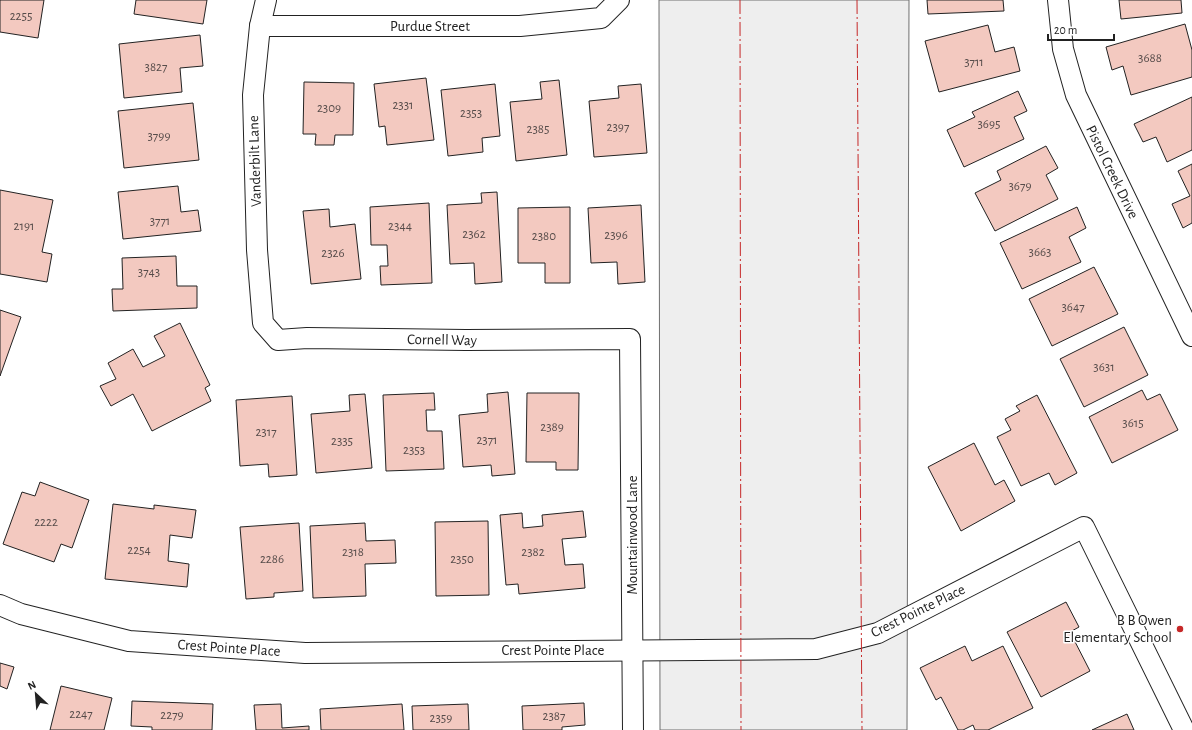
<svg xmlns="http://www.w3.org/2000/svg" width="1192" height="730" viewBox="0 0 1192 730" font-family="'Alegreya Sans',sans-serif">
	<rect width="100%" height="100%" fill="#fff"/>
	<!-- green -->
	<polygon fill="#eee" stroke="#6f6f6f" points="659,0 909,0 907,730 660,730"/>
	<!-- building -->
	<g fill="#f3c9c0" stroke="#222">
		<polygon points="0,0 44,0 38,38 0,32"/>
		<polygon points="136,0 207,0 203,24 134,14"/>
		<polygon points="927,0 1003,0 1004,11 928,14"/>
		<polygon points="1119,0 1181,0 1182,13 1121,19"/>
		<polygon points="1185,24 1192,50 1192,77 1131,95 1123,66 1112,70 1106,47"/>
		<polygon points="988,25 995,52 1014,47 1020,71 939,92 925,41"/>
		<polygon points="200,35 203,66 180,68 182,92 124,98 119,44"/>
		<polygon points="426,78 434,140 387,145 385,126 379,127 374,84"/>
		<polygon points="559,80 567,155 516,161 510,102 542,99 540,82"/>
		<polygon points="304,82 354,83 353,135 335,135 334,145 315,145 316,134 303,134"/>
		<polygon points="495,84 500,136 482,138 483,152 448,156 441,90"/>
		<polygon points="641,84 647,153 594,157 589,101 619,98 618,86"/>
		<polygon points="1018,91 1027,111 1014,117 1024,139 964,167 947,130 975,117 972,112"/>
		<polygon points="1192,97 1192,150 1167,162 1156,137 1143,142 1134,124"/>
		<polygon points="193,103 199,160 124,168 118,111"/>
		<polygon points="1046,146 1058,168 1046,175 1058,199 995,231 975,193 1001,180 997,171"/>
		<polygon points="1192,164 1192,223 1183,228 1172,204 1190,196 1178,171"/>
		<polygon points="178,186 181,212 198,210 201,231 123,239 118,192"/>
		<polygon points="0,190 53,200 42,252 52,254 47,282 0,274"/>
		<polygon points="497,192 502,282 475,284 474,263 450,264 447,205 482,203 481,193"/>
		<polygon points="429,203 432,283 381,285 380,266 388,266 387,245 371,245 370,207"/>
		<polygon points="641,205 645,282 618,284 617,262 591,263 588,208"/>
		<polygon points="570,207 570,283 545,283 545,263 518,263 518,208"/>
		<polygon points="1077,207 1086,228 1069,237 1081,262 1022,289 1000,243"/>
		<polygon points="329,209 330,227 355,224 361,279 311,284 303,211"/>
		<polygon points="176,256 177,286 197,286 197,308 113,311 112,289 123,289 122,258"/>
		<polygon points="1094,267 1118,314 1052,346 1029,299"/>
		<polygon points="0,310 21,317 0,376"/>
		<polygon points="180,323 210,385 205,388 211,401 152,431 133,394 111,406 100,386 116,379 108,363 133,349 143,367 165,356 154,336"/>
		<polygon points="1124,327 1148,375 1084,407 1060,359"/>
		<polygon points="1142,390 1147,400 1160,394 1178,430 1112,463 1089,417"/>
		<polygon points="508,392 515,474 492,476 491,465 463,467 459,415 488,412 487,394"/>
		<polygon points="434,393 435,410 426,410 427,431 442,431 444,469 386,471 383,395"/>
		<polygon points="527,393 579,393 578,470 556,470 556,462 526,462"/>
		<polygon points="365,394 372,468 316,473 311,414 350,411 349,395"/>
		<polygon points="1037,395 1077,473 1055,485 1049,473 1021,486 997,437 1011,430 1005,419 1020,411 1016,406"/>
		<polygon points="292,396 297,475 269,477 268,464 240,466 236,400"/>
		<polygon points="974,443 995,485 1004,480 1015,501 961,531 928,467"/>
		<polygon points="40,482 89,500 72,548 61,544 54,562 3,544 22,492 35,496"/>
		<polygon points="113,504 154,509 154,505 196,510 192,538 170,535 168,561 189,564 187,587 105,579"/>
		<polygon points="583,511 586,537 562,539 565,565 583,564 585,588 519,594 518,584 506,585 500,515 522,513 523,528 543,526 542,515"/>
		<polygon points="488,521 489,595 436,596 435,522"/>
		<polygon points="299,523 303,591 274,593 274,597 246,599 240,527"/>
		<polygon points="365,523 366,541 395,540 396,563 365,564 366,596 313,598 310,526"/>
		<polygon points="1066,602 1079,627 1070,632 1090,671 1041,697 1007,632"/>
		<polygon points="965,646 972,661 1003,646 1033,708 988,730 975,730 973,725 963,730 958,730 941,697 936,700 920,668"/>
		<polygon points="0,663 14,667 7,689 0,686"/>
		<polygon points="61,686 112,698 104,730 50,730"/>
		<polygon points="132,701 213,704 212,730 152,730 152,727 131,726"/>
		<polygon points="584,703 585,725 562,727 562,730 523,730 522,706"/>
		<polygon points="281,704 282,728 309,726 309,730 256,730 254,705"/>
		<polygon points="402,704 404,730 321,730 320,709"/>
		<polygon points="468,704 469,730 413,730 412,706"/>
		<polygon points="1127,714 1134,730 1092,730"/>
	</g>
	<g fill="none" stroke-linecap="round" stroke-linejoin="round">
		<!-- street casing -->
		<g stroke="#222" stroke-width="22">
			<g id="street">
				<polyline points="266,0 260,26 253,95 257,250 263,323 278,340 307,338 466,340 630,339 633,730"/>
				<polyline points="1058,0 1063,49 1076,95 1192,336"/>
				<polyline points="260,26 520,26 601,18 619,0"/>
				<polyline points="0,605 21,614 129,641 305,653 816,649 878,633 1084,527 1184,730"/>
			</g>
		</g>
		<!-- street -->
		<use href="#street" stroke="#fff" stroke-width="20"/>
		<!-- power -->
		<g stroke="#c62828" stroke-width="1" stroke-dasharray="14 3 2 3" stroke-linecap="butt">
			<polyline points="740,0 741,730"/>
			<polyline points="857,0 862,730"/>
		</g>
	</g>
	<!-- markers -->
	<circle fill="#c62828" stroke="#fff" stroke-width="1.5" cx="1180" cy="629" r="4"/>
	<g text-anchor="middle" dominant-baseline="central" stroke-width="3" stroke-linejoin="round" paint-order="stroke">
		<!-- number labels -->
		<g font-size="13" fill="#564c4a">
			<text x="21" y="16">2255</text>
			<text x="1150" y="58">3688</text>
			<text x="974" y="62">3711</text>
			<text x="156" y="67">3827</text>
			<text x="403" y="105">2331</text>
			<text x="329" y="108">2309</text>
			<text x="471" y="113">2353</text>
			<text x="989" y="124">3695</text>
			<text x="618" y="127">2397</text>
			<text x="538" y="129">2385</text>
			<text x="159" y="136">3799</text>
			<text x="1020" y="186">3679</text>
			<text x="160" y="221">3771</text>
			<text x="24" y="226">2191</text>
			<text x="400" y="226">2344</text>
			<text x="474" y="234">2362</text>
			<text x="616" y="235">2396</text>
			<text x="544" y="236">2380</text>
			<text x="1040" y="252">3663</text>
			<text x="333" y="253">2326</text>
			<text x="149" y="272">3743</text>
			<text x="1073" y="307">3647</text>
			<text x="1104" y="367">3631</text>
			<text x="1133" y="423">3615</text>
			<text x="552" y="427">2389</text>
			<text x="266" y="432">2317</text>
			<text x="487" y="440">2371</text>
			<text x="342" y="441">2335</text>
			<text x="414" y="450">2353</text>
			<text x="46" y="522">2222</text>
			<text x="139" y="550">2254</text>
			<text x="353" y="552">2318</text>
			<text x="533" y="552">2382</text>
			<text x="272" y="559">2286</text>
			<text x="462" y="559">2350</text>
			<text x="81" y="714">2247</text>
			<text x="172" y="715">2279</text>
			<text x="554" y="716">2387</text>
			<text x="441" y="718">2359</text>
		</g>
		<!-- street labels -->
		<g font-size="15" fill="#222" stroke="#fff">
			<text x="430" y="26">Purdue Street</text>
			<text transform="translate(255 161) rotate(-92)">Vanderbilt Lane</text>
			<text transform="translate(1112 172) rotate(64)">Pistol Creek Drive</text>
			<text transform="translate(442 340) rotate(1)">Cornell Way</text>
			<text transform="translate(632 535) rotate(-90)">Mountainwood Lane</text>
			<text transform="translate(918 611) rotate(-26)">Crest Pointe Place</text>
			<text transform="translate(229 648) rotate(4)">Crest Pointe Place</text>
			<text x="553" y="650">Crest Pointe Place</text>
		</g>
		<!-- poi labels -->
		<g font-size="15" fill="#222" stroke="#fff" text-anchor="end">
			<text x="1172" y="620">B B Owen<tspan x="1172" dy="17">Elementary School</tspan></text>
		</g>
	</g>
	<!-- north arrow -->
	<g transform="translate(36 694) rotate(334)" stroke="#ffffff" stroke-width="3" paint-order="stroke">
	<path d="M0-3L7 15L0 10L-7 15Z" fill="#222222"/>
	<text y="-6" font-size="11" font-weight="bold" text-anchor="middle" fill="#222222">N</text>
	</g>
	<!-- scale -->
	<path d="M1048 34v6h66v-6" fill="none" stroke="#222222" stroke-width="2"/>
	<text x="1054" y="34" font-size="12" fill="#222222" stroke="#ffffff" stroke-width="3" paint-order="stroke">20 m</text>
</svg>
